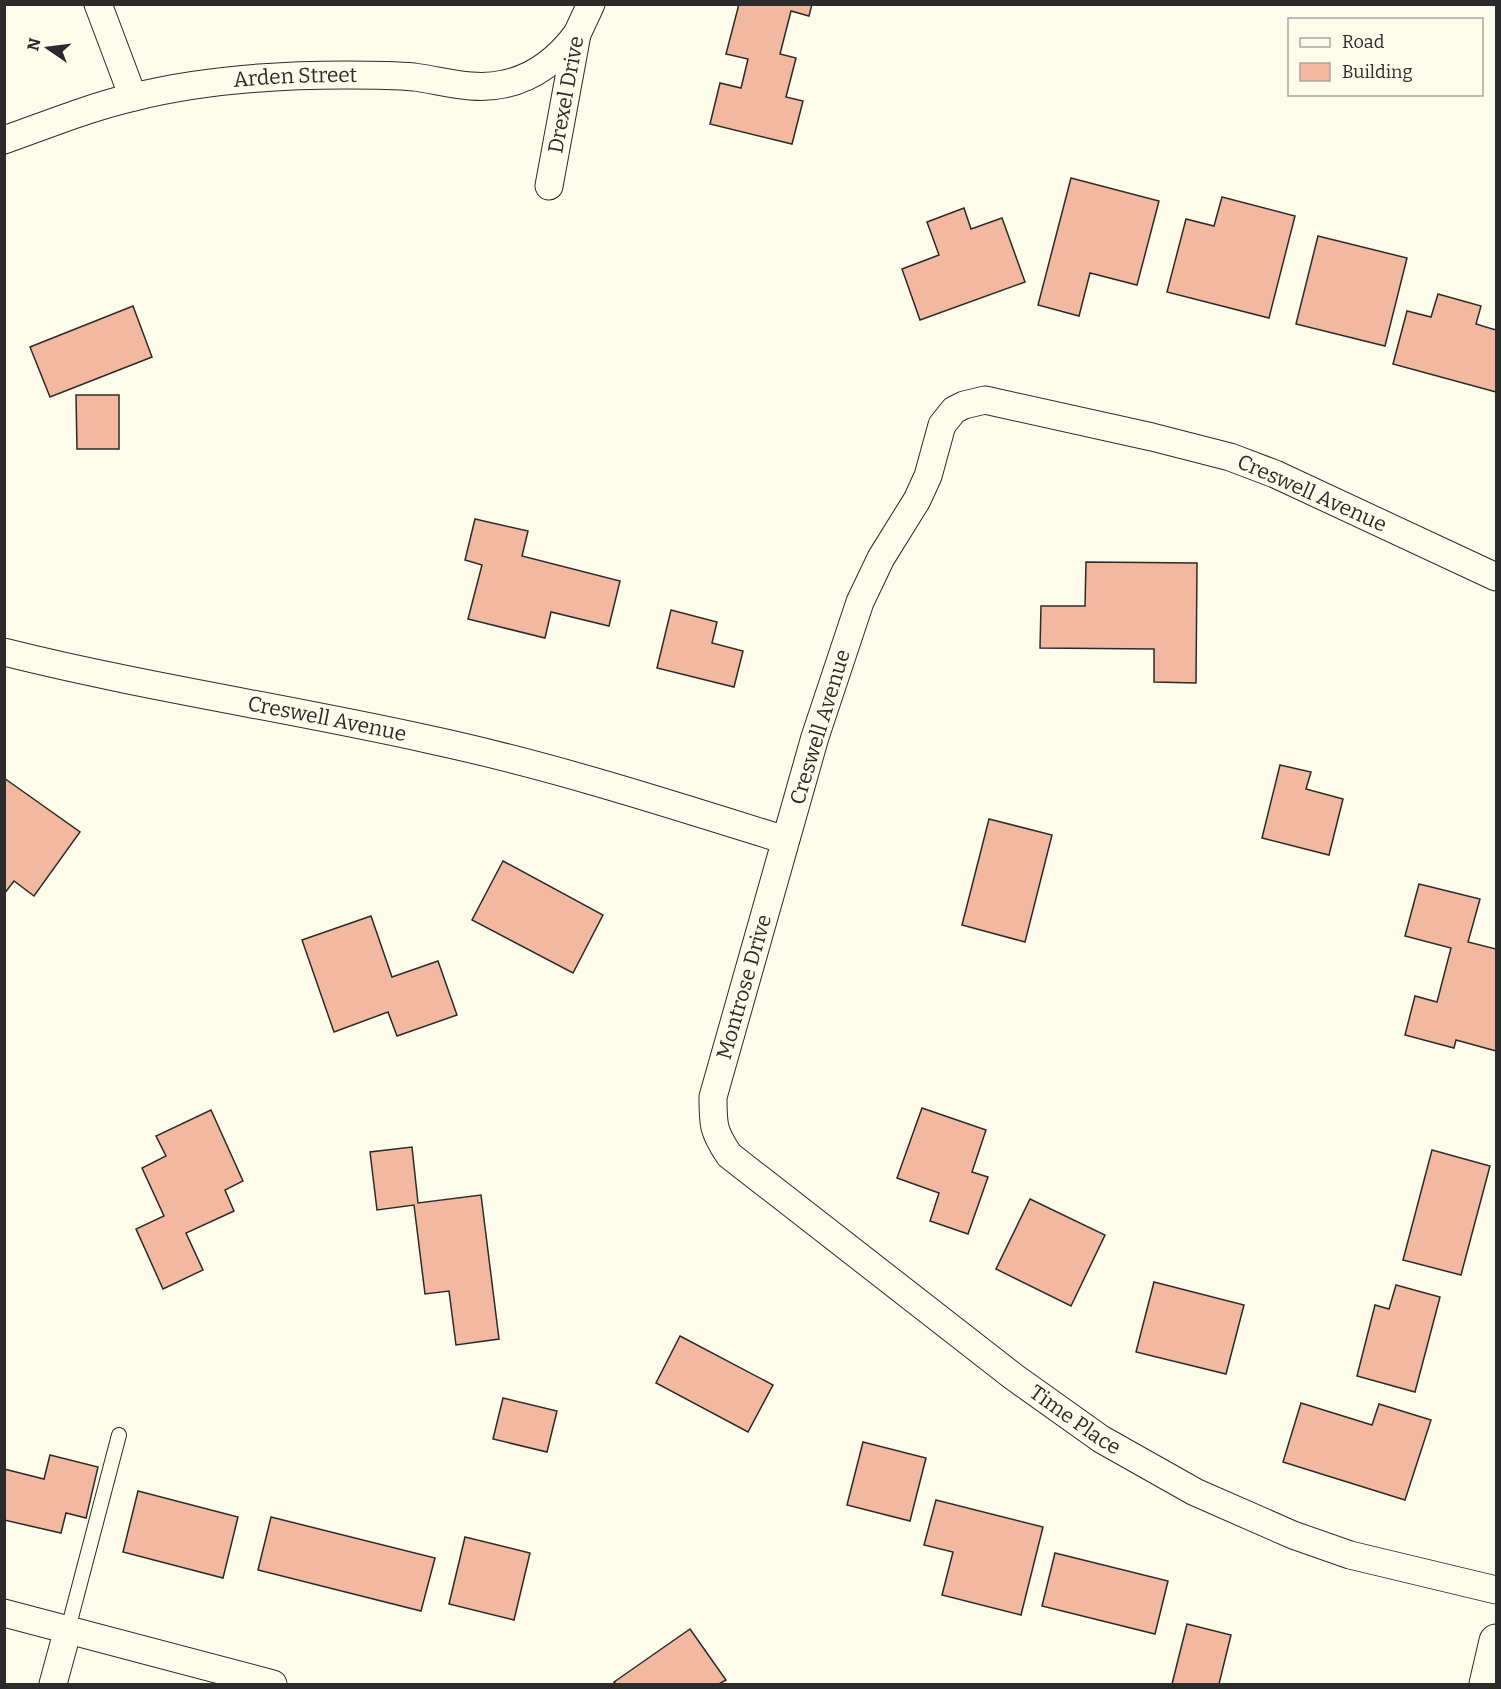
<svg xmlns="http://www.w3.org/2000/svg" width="1501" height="1689" viewBox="0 0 1501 1689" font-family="Bitter,serif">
	<rect width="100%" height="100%" fill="#fdfbea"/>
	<!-- building -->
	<g fill="#f2b8a0" stroke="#2b2b2b" stroke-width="1.5">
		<polygon points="739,4 812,4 809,16 791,11 780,54 796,58 786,97 803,101 792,144 710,124 720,83 741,88 748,59 726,54"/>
		<polygon points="1071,178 1159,201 1137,285 1090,273 1079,316 1038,305"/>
		<polygon points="1222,197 1295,216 1269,318 1167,292 1186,219 1214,226"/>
		<polygon points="964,208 971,229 1002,218 1025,282 920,320 902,269 939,255 927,222"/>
		<polygon points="1318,236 1407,258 1385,346 1296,324"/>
		<polygon points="1438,294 1481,306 1476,324 1496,330 1496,392 1393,364 1407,311 1431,317"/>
		<polygon points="133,306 152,357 50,397 30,347"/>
		<polygon points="76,395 119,395 119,449 77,449"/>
		<polygon points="475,519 528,531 522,556 620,581 609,626 551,612 545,638 468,619 482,565 465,560"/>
		<polygon points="1086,562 1197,563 1196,683 1154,682 1154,649 1040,648 1041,606 1085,606"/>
		<polygon points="671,610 717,622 712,643 743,651 734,687 657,668"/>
		<polygon points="1280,765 1311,772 1306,789 1343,799 1329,855 1262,838"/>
		<polygon points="4,778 80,832 34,896 14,881 4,894"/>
		<polygon points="989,819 1052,835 1025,942 962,925"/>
		<polygon points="503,861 603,915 573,973 472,920"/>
		<polygon points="1419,884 1480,899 1468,942 1496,949 1496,1051 1456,1040 1454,1048 1405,1035 1415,996 1437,1002 1451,948 1405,936"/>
		<polygon points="371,916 392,977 438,961 457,1015 397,1036 388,1012 334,1032 302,940"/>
		<polygon points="922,1108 986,1130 972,1172 988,1177 968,1234 930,1221 939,1193 897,1178"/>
		<polygon points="211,1110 243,1181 225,1190 234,1211 186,1233 203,1270 163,1289 136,1229 164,1216 142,1168 166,1156 156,1136"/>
		<polygon points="412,1147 418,1203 481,1195 499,1339 456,1345 449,1291 425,1294 414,1205 377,1210 370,1152"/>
		<polygon points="1432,1150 1490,1166 1461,1275 1403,1260"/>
		<polygon points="1030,1199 1105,1235 1071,1306 996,1269"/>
		<polygon points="1154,1282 1244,1305 1226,1374 1136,1352"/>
		<polygon points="1396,1285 1440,1297 1415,1392 1357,1376 1375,1305 1389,1309"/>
		<polygon points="680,1336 773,1385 748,1432 656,1383"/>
		<polygon points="503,1398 557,1411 547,1452 493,1439"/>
		<polygon points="1301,1403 1372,1425 1379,1404 1431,1420 1405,1500 1283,1462"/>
		<polygon points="863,1442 926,1458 910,1521 847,1505"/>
		<polygon points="50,1455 98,1467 86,1518 66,1513 61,1533 4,1520 4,1469 44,1479"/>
		<polygon points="138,1491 238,1517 223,1578 123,1552"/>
		<polygon points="936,1500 1043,1527 1021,1615 942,1595 953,1552 924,1545"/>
		<polygon points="271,1517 435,1558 421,1611 258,1570"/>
		<polygon points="465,1537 530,1553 514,1620 449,1604"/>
		<polygon points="1055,1553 1168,1581 1155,1634 1042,1606"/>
		<polygon points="1187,1624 1231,1635 1219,1684 1172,1684"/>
		<polygon points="690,1629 726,1680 719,1684 616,1684 614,1682"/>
	</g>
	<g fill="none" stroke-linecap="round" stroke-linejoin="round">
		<!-- service casing -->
		<g stroke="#2b2b2b" stroke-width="16">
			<polyline id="service" points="68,1629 119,1435"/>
		</g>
		<!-- minor casing -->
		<g stroke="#2b2b2b" stroke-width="29">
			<g id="minor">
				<polyline points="98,4 133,97"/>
				<path id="s1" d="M4,140C47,125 90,107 134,97C202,80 276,75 346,75C368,75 392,75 414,77C444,81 474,91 504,84C534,78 559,58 577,34"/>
				<path id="s2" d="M549,186L577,34L591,4"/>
				<path id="s3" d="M1496,577L1275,474L1230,457L1152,437L985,400L964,405L954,410L942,425L928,476L917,500L881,558L860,602L815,737L713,1097C713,1125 713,1131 729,1155L1014,1377L1101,1439L1195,1492L1293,1535L1350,1555L1496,1590"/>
				<path id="s4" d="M4,652C144,687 287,708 427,739C549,765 667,803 785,840"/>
				<polyline points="4,1613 273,1684"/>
				<polyline points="53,1684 68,1629"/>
			</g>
		</g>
		<!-- tertiary casing -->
		<g stroke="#2b2b2b" stroke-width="35">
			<polyline id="tertiary" points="1486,1684 1496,1641"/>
		</g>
		<!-- service -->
		<use href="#service" stroke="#fdfbea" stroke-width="14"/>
		<!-- minor -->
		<use href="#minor" stroke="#fdfbea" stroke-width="27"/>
		<!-- tertiary -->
		<use href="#tertiary" stroke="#fdfbea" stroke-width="33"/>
	</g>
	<g text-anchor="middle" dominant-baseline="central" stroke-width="4.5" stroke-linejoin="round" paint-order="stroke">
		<!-- street labels -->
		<g font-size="21" fill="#2b2b2b" stroke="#fdfbea">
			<text stroke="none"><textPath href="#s1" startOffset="300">Arden Street</textPath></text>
			<text stroke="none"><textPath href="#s2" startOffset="93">Drexel Drive</textPath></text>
			<text transform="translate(1312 493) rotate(24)">Creswell Avenue</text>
			<text stroke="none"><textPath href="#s4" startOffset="330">Creswell Avenue</textPath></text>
			<text transform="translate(820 727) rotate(-73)">Creswell Avenue</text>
			<text transform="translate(744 987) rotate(-74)">Montrose Drive</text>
			<text stroke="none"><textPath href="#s3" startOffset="1806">Time Place</textPath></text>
		</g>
	</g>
	<!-- border -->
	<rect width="1501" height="1689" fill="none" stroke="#2b2b2b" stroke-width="12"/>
	<!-- legend -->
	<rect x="1288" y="18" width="195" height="78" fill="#fdfbea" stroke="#a9a89e" stroke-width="1.5"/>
	<rect x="1300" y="38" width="30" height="9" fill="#fdfbea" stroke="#a9a89e" stroke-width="1.5"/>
	<text x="1342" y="48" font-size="18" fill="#2b2b2b">Road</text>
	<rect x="1300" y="63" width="30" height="18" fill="#f2b8a0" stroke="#a9a89e" stroke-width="1.5"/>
	<text x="1342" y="78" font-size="18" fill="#2b2b2b">Building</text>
	<!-- north arrow -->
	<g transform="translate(48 48) rotate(284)" stroke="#fdfbea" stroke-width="4.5" paint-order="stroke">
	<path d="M0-4.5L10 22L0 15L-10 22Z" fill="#2b2b2b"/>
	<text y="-9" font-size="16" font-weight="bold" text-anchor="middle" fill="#2b2b2b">N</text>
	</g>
</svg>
